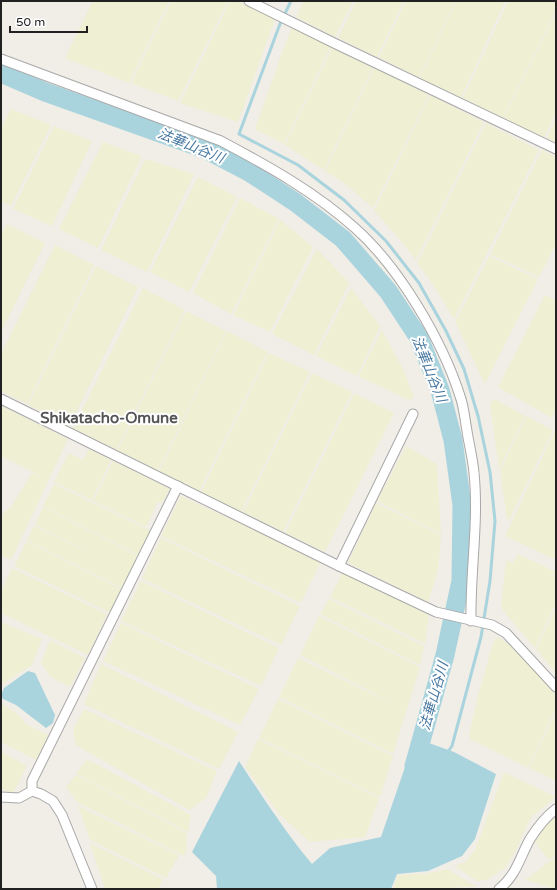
<svg xmlns="http://www.w3.org/2000/svg" width="557" height="890" viewBox="0 0 557 890" font-family="'Varela Round','Noto Sans JP',sans-serif">
	<rect width="100%" height="100%" fill="#f1ede7"/>
	<!-- farmland -->
	<g fill="#eeefd3">
		<polygon points="93,1 169,1 129,83 65,58"/>
		<polygon points="171,1 228,1 178,101 131,83"/>
		<polygon points="230,1 237,1 275,19 238,122 180,103"/>
		<polygon points="304,1 353,1 335,37 296,17"/>
		<polygon points="356,1 404,1 377,57 338,38"/>
		<polygon points="406,1 456,1 418,78 379,57"/>
		<polygon points="457,1 505,1 461,98 419,78"/>
		<polygon points="508,1 556,1 556,10 503,118 463,98"/>
		<polygon points="556,12 556,112 544,138 504,118"/>
		<polygon points="292,27 331,46 284,144 255,129 283,50"/>
		<polygon points="333,46 374,65 324,170 285,145"/>
		<polygon points="375,66 429,95 373,208 343,182 325,171"/>
		<polygon points="430,95 484,122 416,260 397,236 374,211"/>
		<polygon points="11,109 51,125 11,206 1,201 1,129"/>
		<polygon points="556,118 556,143 547,138"/>
		<polygon points="486,123 539,150 454,319 434,286 417,263"/>
		<polygon points="54,126 92,141 52,226 13,209"/>
		<polygon points="103,142 142,156 98,248 59,229"/>
		<polygon points="542,150 556,157 556,244 539,277 490,254"/>
		<polygon points="145,159 194,174 147,272 101,250"/>
		<polygon points="198,177 237,197 189,292 150,272"/>
		<polygon points="240,198 279,219 231,314 193,293"/>
		<polygon points="280,220 313,247 270,332 233,315"/>
		<polygon points="7,224 45,243 1,332 1,236"/>
		<polygon points="55,245 94,265 27,404 1,391 1,354"/>
		<polygon points="317,249 349,283 314,355 272,334"/>
		<polygon points="489,256 538,279 485,384 455,322"/>
		<polygon points="96,266 138,287 70,425 28,405"/>
		<polygon points="143,288 185,310 116,450 73,428"/>
		<polygon points="351,288 380,326 357,376 316,356"/>
		<polygon points="545,295 556,300 556,409 552,418 498,387"/>
		<polygon points="186,311 226,331 158,470 117,451"/>
		<polygon points="382,330 403,369 414,397 409,400 360,377 359,375"/>
		<polygon points="227,331 268,352 199,491 159,471"/>
		<polygon points="269,353 310,372 241,512 201,492"/>
		<polygon points="312,373 352,392 283,532 243,512"/>
		<polygon points="354,393 394,413 325,552 285,533"/>
		<polygon points="494,399 525,416 499,469 490,405"/>
		<polygon points="1,406 68,439 11,560 1,556 1,515 11,507 32,473 43,477 1,456"/>
		<polygon points="526,416 553,430 509,520 507,519 500,471"/>
		<polygon points="554,432 556,433 556,560 505,536"/>
		<polygon points="406,446 437,464 441,534 377,501"/>
		<polygon points="89,449 111,460 92,500 54,482 69,453 83,460"/>
		<polygon points="113,461 170,489 162,503 158,501 146,527 93,501"/>
		<polygon points="54,484 151,531 139,555 43,506"/>
		<polygon points="181,496 321,561 301,603 161,536"/>
		<polygon points="376,503 441,535 438,570 428,602 348,563"/>
		<polygon points="43,507 139,556 131,573 129,572 122,588 27,540 34,526 105,560 35,525"/>
		<polygon points="161,538 300,606 281,645 142,579"/>
		<polygon points="27,541 121,589 110,613 14,566"/>
		<polygon points="518,554 556,572 556,603 535,648 501,608 506,560 513,563"/>
		<polygon points="12,568 107,614 88,655 1,613 1,591"/>
		<polygon points="343,572 429,614 425,644 330,597"/>
		<polygon points="141,581 279,648 261,686 121,621"/>
		<polygon points="329,599 424,646 420,665 320,614"/>
		<polygon points="556,607 556,673 536,649"/>
		<polygon points="319,616 420,667 393,754 279,697 298,658 404,709 300,655"/>
		<polygon points="1,622 42,639 32,665 1,685"/>
		<polygon points="121,623 259,689 240,725 103,661"/>
		<polygon points="499,638 510,645 556,692 556,708 528,768 470,739 469,735 478,696 492,646 495,639"/>
		<polygon points="50,640 85,658 70,687 51,677 41,663"/>
		<polygon points="101,664 238,732 219,769 84,704"/>
		<polygon points="278,699 393,756 380,797 259,738"/>
		<polygon points="1,703 16,713 26,724 48,735 37,760 1,742"/>
		<polygon points="84,709 217,771 206,798 189,810 76,745 73,730"/>
		<polygon points="556,712 556,781 529,768"/>
		<polygon points="258,739 379,798 365,837 310,842 280,815 245,767"/>
		<polygon points="1,752 27,766 13,794 1,789"/>
		<polygon points="87,759 191,815 188,832 76,774"/>
		<polygon points="504,772 556,797 531,817 515,852 505,868 487,880 477,881 455,866 465,862 475,850"/>
		<polygon points="76,775 187,833 186,851 184,856 77,802 66,787"/>
		<polygon points="78,806 179,855 166,878 90,840"/>
		<polygon points="556,816 556,854 549,860 535,842 547,823"/>
		<polygon points="90,843 163,879 158,889 105,889"/>
		<polygon points="556,856 556,889 525,880 550,861"/>
		<polygon points="447,869 477,887 459,887 453,889 393,889 398,875 425,874"/>
	</g>
	<!-- water -->
	<g fill="#a9d4de">
		<polygon points="28,671 35,673 55,715 53,723 46,728 16,705 3,699 1,695 4,688"/>
		<path d="M415,738L454,752L496,774L475,839L462,856L428,871L397,874L391,889H217L216,876L192,852L239,761C262,796 285,832 312,864L330,848L381,837Z"/>
	</g>
	<g fill="none" stroke-linecap="round" stroke-linejoin="round">
		<!-- stream -->
		<polyline stroke="#a9d4de" stroke-width="3" points="291,1 280,24 239,134 298,165 344,200 386,241 419,283 446,331 464,369 478,416 490,472 495,521 490,581 481,637 452,746 447,753"/>
		<!-- river -->
		<polyline stroke="#a9d4de" stroke-width="19" points="1,73 45,92 205,149 249,172 295,202 343,239 388,291 419,338 440,390 453,440 462,505 461,581 445,655 414,766"/>
		<!-- street casing -->
		<g stroke="#a8a8a8" stroke-width="11">
			<g id="street">
				<polyline points="249,1 334,43 556,149"/>
				<path d="M1,59L221,141C268,166 315,192 355,228C399,267 442,340 460,396C464,407 465,420 467,431C469,445 473,459 474,473C479,522 470,572 471,621"/>
				<polyline points="1,399 339,566 436,612 492,625 506,633 556,687"/>
				<polyline points="339,566 413,414"/>
				<polyline points="32,791 32,781 178,486"/>
				<polyline points="1,797 19,798 32,791 41,794 53,801 62,815 92,889"/>
				<path d="M499,889C516,876 520,857 530,839C537,828 545,817 556,809"/>
			</g>
		</g>
		<!-- street -->
		<use href="#street" stroke="#fff" stroke-width="9"/>
	</g>
	<g text-anchor="middle" dominant-baseline="central" stroke-width="4" stroke-linejoin="round" paint-order="stroke">
		<!-- water labels -->
		<g font-size="14" font-style="italic" fill="#4778a1" stroke="#fff">
			<text transform="translate(191 146) rotate(22)">法華山谷川</text>
			<text transform="translate(429 369) rotate(68)">法華山谷川</text>
			<text transform="translate(434 696) rotate(-74)">法華山谷川</text>
		</g>
		<!-- quarter labels -->
		<g font-size="15" font-weight="bold" fill="#545454" stroke="#fff">
			<text x="109" y="418">Shikatacho-Omune</text>
		</g>
	</g>
	<!-- border -->
	<rect width="557" height="890" fill="none" stroke="#212121" stroke-width="4"/>
	<!-- scale -->
	<path d="M10 26v6h77v-6" fill="none" stroke="#212121" stroke-width="2"/>
	<text x="16" y="26" font-size="12" fill="#212121" stroke="#ffffff" stroke-width="3" paint-order="stroke">50 m</text>
</svg>
